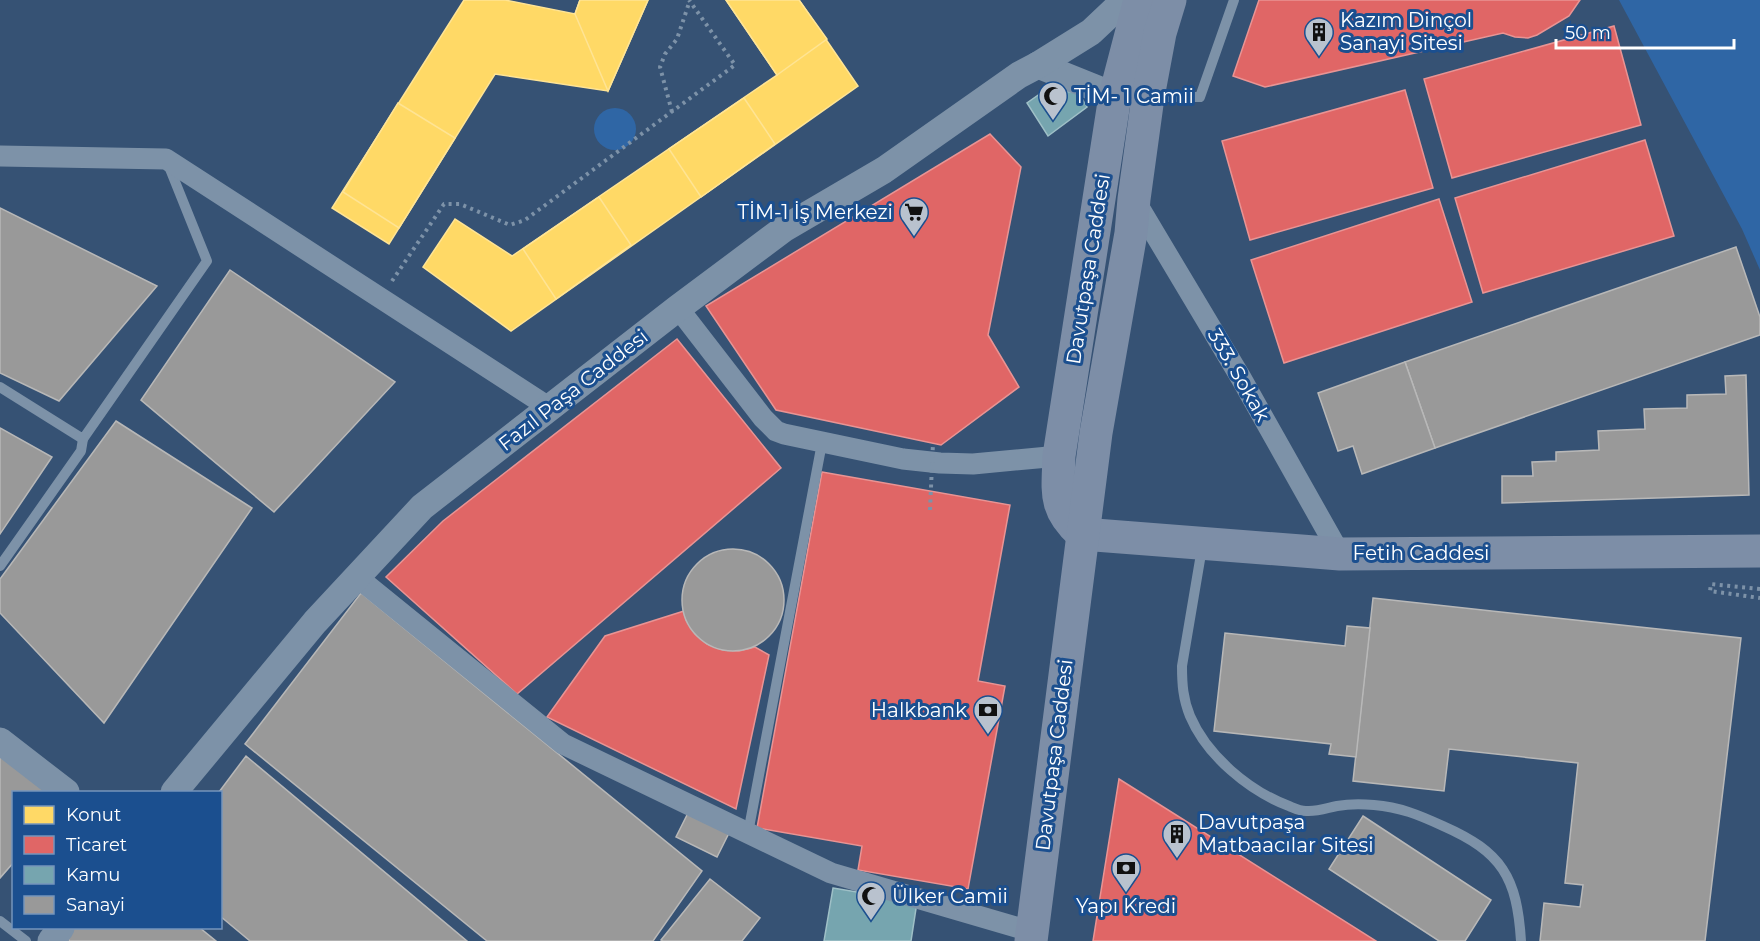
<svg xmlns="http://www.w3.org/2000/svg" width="1760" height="941" viewBox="0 0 1760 941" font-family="Montserrat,sans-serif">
	<rect width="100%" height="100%" fill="#365274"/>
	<!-- green -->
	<g fill="#2f66a5">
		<polygon points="1619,0 1760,0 1760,270 1742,229"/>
		<circle cx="615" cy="129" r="21"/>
	</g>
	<!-- homes -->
	<g fill="#ffd966" stroke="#ffe494" stroke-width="1.5">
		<polygon points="464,0 505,0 575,14 580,0 648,0 608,91 495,74 389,244 332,208"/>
		<polygon points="580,0 648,0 608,91 575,14"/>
		<polygon points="726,0 799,0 858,86 511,331 423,267 455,219 512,256 777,75"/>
		<polygon points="726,0 799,0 827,39 777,75"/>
		<polygon points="744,98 775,144 701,197 669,149"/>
		<polygon points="398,103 455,138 399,228 343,192"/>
		<polygon points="599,197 631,245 556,299 523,249"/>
	</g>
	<!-- shops -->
	<g fill="#e06666" stroke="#e99494" stroke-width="1.5">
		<polygon points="1259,0 1580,0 1569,16 1537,35 1528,38 1515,37 1503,33 1265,87 1233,76"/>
		<polygon points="1614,26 1641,125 1452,178 1424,79"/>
		<polygon points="1405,90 1433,188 1250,240 1222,141"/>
		<polygon points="990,134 1021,167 988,335 1019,387 941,445 776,410 706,306"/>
		<polygon points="1645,140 1674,236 1483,293 1455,198"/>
		<polygon points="1439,199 1472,302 1284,363 1251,260"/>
		<polygon points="677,339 781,468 517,694 386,577 443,521"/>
		<polygon points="822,472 1010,505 978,681 1005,686 968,889 858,870 862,846 757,828"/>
		<polygon points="684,611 686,620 695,634 707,644 723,650 739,651 755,647 769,655 736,809 547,717 605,636"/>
		<polygon points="1119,779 1376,941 1093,941"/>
	</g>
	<!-- public -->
	<g fill="#76a5af" stroke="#9fc0c7" stroke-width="1.5">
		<polygon points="1044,91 1078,92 1087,107 1048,136 1027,103"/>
		<polygon points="833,888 917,902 911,941 824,941"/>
	</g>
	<!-- industry -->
	<g fill="#999" stroke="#b8b8b8" stroke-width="1.5">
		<polygon points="0,208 157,286 59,401 0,373"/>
		<polygon points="1736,247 1760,317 1760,335 1435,448 1405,362"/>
		<polygon points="230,270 395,382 274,512 141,400"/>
		<polygon points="1405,362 1435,448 1362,474 1353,446 1338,451 1318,393"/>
		<polygon points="1746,375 1749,495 1502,503 1502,476 1533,476 1532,462 1556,461 1556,452 1599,450 1598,431 1645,429 1644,409 1687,408 1687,395 1726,394 1725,376"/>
		<polygon points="116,421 252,508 104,723 0,613 0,579"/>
		<polygon points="0,428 52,457 0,534"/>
		<circle cx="733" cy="600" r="51"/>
		<polygon points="361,593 702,871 653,941 487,941 245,744"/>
		<polygon points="1373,598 1741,638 1705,941 1540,941 1544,903 1580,907 1583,885 1565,883 1578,763 1449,749 1444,791 1353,781"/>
		<polygon points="1347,626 1370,628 1356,757 1329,754 1331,744 1214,731 1225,633 1345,646"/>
		<polygon points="0,752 50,792 14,792 14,862 0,878"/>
		<polygon points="246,756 467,941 250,941 220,916 220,792 219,792"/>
		<polygon points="688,813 729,833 717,857 676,837"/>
		<polygon points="1363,816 1491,900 1465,941 1439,941 1329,869"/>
		<polygon points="710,879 760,918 742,941 663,941 661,940"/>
		<polygon points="67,928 200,928 216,941 70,941 62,934"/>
	</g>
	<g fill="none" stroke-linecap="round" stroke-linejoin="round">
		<!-- path -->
		<g stroke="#7d92a8" stroke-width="4" stroke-dasharray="3 4.5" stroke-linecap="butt">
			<polyline points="672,112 660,67 665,54 677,39 689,3"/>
			<polyline points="392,281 444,204 460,204 510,225 525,220 735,65 689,0"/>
			<polyline points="1760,589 1711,584 1710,591 1760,598"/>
		</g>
		<!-- service -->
		<g stroke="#7d92a8" stroke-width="10">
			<polyline points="1151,97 1200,97 1234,0"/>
			<polyline points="0,387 83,439 207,261 168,164"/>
			<path d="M1202,548L1182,666C1182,684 1183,699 1190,716C1207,756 1249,791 1289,806C1294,808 1300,811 1306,811C1317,812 1327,808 1337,806C1348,804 1363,804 1374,805C1400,807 1419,815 1443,826C1502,852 1517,877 1521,941"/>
			<polyline points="0,566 81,451 83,439"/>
			<polyline points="748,833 822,443"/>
			<polyline points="0,921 26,941"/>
		</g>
		<!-- minor -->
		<g stroke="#7d92a8" stroke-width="21">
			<polyline points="0,156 166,159 550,408"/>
			<polyline points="1134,199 1241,378 1340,554"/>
			<polyline points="678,308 763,418 776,431 784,434 903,459 940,463 973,464 1059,456"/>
			<polyline points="357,577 563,744 831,873 1033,932"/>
		</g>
		<!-- tertiary -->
		<g stroke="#7d92a8" stroke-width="27">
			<polyline points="1038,65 1115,96"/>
			<polyline points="0,741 66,792"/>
			<polyline points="174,792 315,622 422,507 678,308 785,228 884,170 1019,75 1038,65 1091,32 1125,0"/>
			<polyline points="51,941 61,928"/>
		</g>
		<!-- primary -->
		<g stroke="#7d8ea7" stroke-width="33">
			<polyline points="1082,534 1340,554 1760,551"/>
			<path d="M1082,534C1053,508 1058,492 1059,456L1115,96L1140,0"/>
			<polyline points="1031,941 1096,433 1131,233 1134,199 1148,97 1160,33 1170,0"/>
		</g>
		<!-- path-bridge -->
		<polyline stroke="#7d92a8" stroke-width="4" stroke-dasharray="3 4.5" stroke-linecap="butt" points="930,510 933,443"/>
	</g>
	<!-- icons -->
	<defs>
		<g id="building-pin" transform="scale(1.5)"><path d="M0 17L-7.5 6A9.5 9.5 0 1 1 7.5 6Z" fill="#b9c2ce" stroke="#1b4f8f"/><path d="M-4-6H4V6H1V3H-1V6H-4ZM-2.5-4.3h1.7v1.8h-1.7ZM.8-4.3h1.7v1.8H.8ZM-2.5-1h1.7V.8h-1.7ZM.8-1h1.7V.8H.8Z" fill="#111"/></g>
		<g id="mosque-pin" transform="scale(1.5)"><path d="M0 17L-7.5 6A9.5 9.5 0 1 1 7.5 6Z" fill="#b9c2ce" stroke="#1b4f8f"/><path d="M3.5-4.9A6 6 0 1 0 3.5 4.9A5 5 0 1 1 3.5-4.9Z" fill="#111"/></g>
		<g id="supermarket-pin" transform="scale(1.5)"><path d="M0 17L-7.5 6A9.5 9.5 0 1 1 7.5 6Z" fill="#b9c2ce" stroke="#1b4f8f"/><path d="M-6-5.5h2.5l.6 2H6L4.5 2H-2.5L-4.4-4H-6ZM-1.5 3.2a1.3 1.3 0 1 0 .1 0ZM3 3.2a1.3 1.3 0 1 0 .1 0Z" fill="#111"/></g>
		<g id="bank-pin" transform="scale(1.5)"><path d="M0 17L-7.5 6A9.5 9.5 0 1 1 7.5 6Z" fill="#b9c2ce" stroke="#1b4f8f"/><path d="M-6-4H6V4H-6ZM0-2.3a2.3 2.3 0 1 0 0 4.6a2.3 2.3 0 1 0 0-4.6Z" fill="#111"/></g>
	</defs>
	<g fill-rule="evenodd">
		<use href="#building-pin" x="1319" y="32"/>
		<use href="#mosque-pin" x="1053" y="96"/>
		<use href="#supermarket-pin" x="914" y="212"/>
		<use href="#bank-pin" x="988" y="710"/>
		<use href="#building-pin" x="1177" y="834"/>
		<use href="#bank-pin" x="1126" y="868"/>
		<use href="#mosque-pin" x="871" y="896"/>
	</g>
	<g text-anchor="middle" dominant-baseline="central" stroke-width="6" stroke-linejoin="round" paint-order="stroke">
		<!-- poi labels -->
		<g font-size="20" fill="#fff" stroke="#1b4f8f" text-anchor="start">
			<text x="1340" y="20">Kazım Dinçol<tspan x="1340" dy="23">Sanayi Sitesi</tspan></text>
			<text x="1074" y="96">TİM- 1 Camii</text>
			<text x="893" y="212" text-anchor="end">TİM-1 İş Merkezi</text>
			<text x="967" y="710" text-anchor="end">Halkbank</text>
			<text x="1198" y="822">Davutpaşa<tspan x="1198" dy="23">Matbaacılar Sitesi</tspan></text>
			<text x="892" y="896">Ülker Camii</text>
			<text x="1126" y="906" text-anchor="middle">Yapı Kredi</text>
		</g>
		<!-- street labels -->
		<g font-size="20" fill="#fff" stroke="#1b4f8f">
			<text transform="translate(1088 269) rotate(-81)">Davutpaşa Caddesi</text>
			<text transform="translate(1239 375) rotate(60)">333. Sokak</text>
			<text transform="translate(573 390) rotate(-38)">Fazıl Paşa Caddesi</text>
			<text x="1421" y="553">Fetih Caddesi</text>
			<text transform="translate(1054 755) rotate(-83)">Davutpaşa Caddesi</text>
		</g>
	</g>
	<!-- legend -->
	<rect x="12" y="791" width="210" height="138" fill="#1b4f8f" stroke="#7695bc" stroke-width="1.5"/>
	<rect x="24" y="806" width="30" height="18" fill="#ffd966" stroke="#7695bc" stroke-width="1.5"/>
	<text x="66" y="821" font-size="18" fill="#ffffff">Konut</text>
	<rect x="24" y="836" width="30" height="18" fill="#e06666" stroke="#7695bc" stroke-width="1.5"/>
	<text x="66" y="851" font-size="18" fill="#ffffff">Ticaret</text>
	<rect x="24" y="866" width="30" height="18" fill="#76a5af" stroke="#7695bc" stroke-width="1.5"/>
	<text x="66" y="881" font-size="18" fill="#ffffff">Kamu</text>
	<rect x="24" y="896" width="30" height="18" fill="#999999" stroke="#7695bc" stroke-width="1.5"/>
	<text x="66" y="911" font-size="18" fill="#ffffff">Sanayi</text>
	<!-- scale -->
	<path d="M1556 39v9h178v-9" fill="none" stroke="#ffffff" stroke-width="3"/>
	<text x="1565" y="39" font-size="18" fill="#ffffff" stroke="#1b4f8f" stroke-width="4.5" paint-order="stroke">50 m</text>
</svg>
